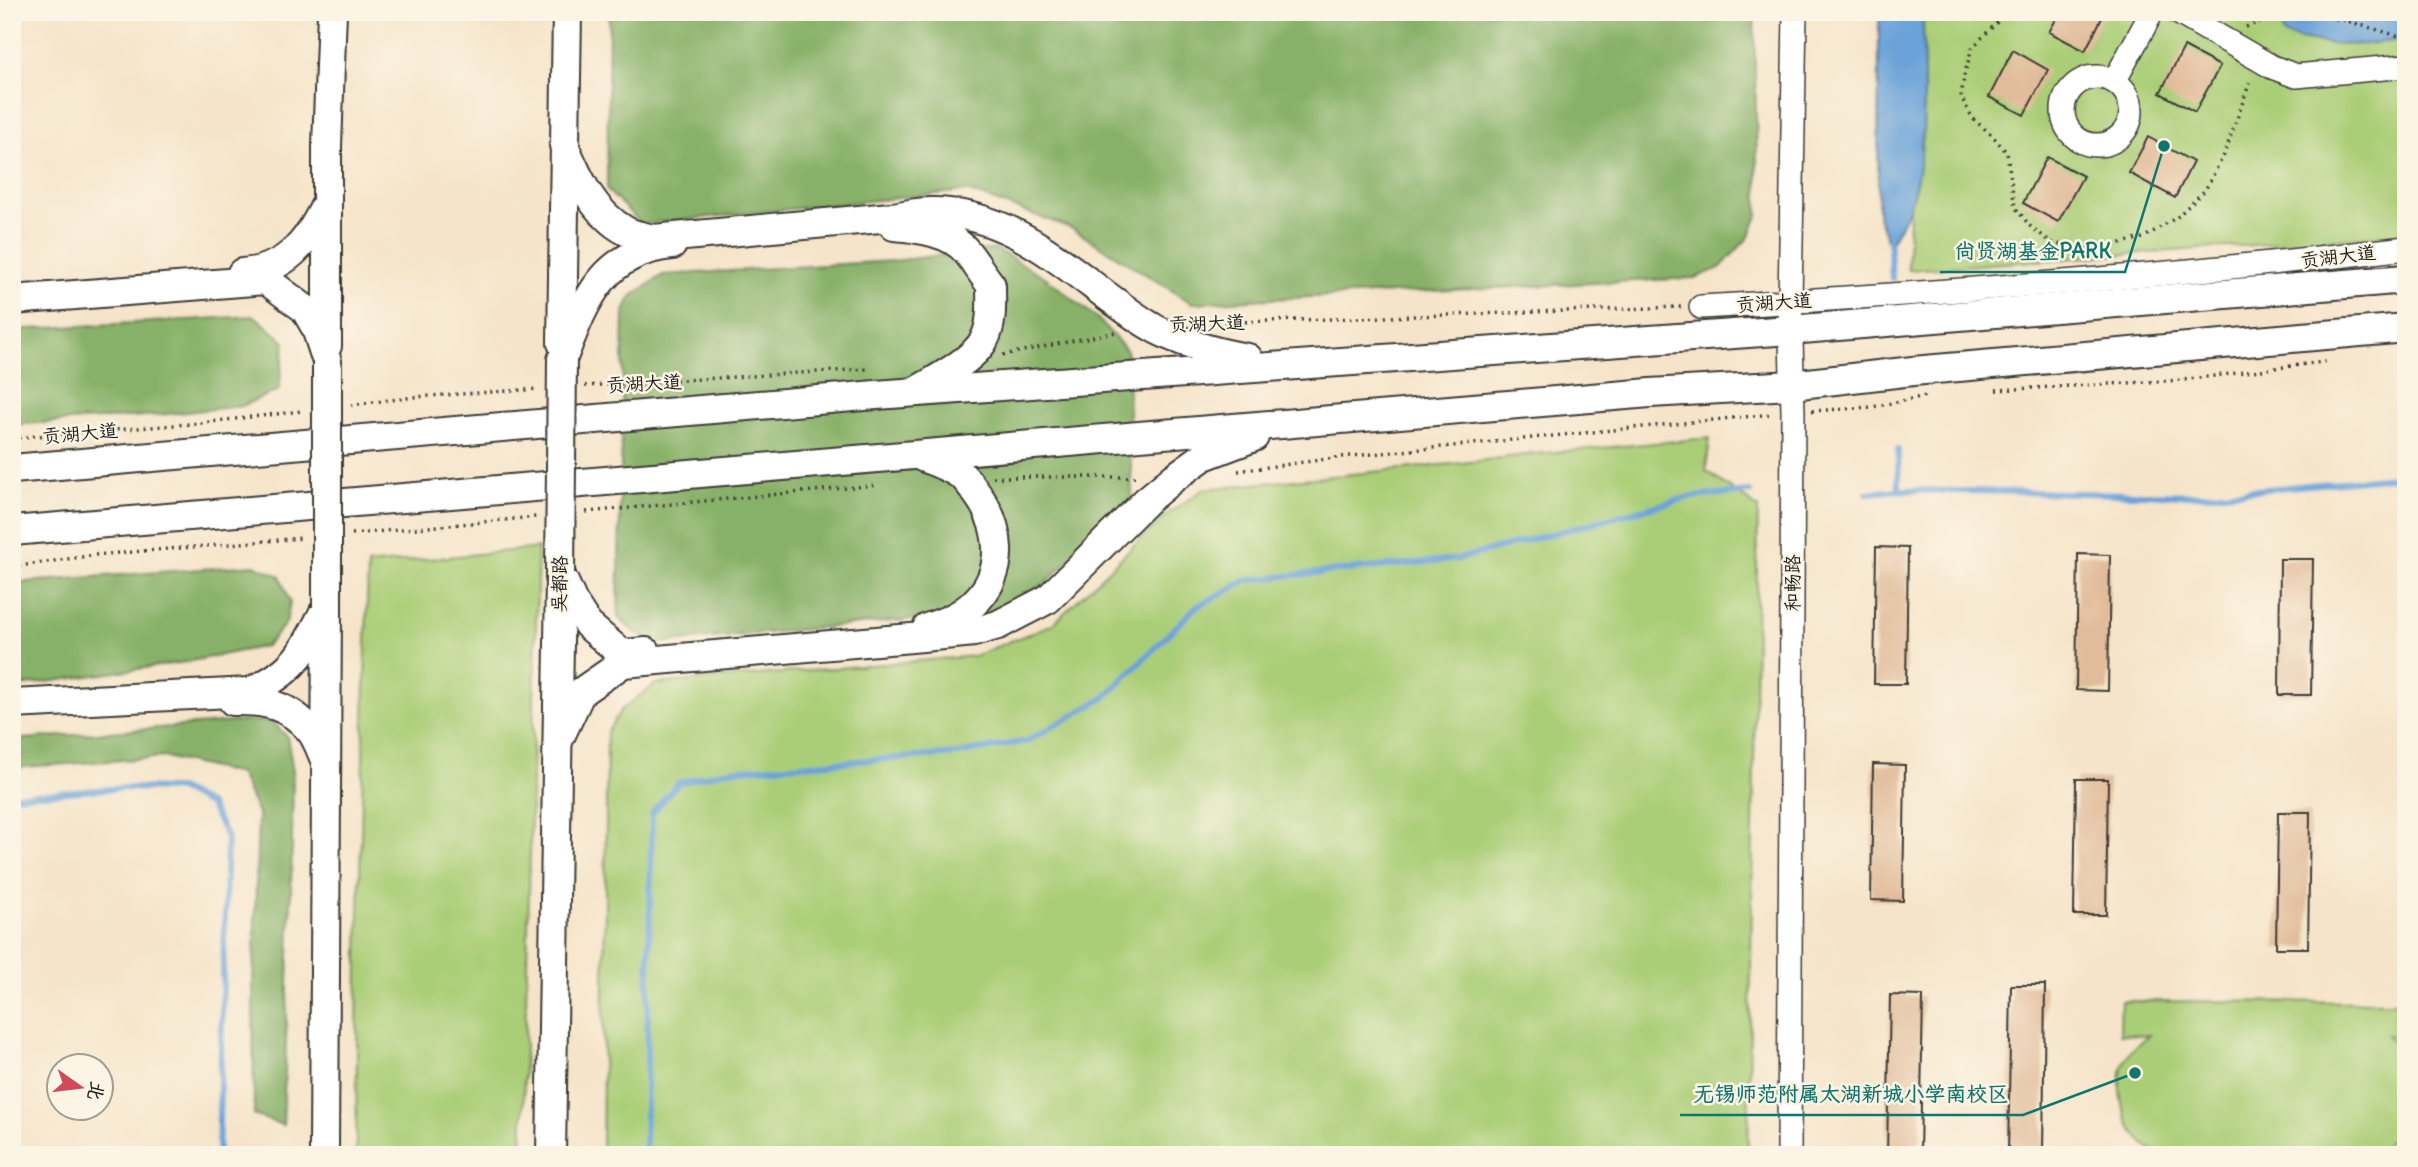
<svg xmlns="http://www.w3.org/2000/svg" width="2418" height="1167" viewBox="0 0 2418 1167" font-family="Delius,'LXGW WenKai TC',sans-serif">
	<rect width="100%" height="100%" fill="#fcf5e5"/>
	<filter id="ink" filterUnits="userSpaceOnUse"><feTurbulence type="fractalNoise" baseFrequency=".0143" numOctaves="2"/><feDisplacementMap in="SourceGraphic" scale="14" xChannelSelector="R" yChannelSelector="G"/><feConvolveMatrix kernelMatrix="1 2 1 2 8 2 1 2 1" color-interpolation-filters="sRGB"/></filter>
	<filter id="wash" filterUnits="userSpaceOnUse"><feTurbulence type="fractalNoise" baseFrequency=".00686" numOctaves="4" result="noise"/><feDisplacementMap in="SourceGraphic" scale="28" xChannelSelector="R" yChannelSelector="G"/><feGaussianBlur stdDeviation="1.57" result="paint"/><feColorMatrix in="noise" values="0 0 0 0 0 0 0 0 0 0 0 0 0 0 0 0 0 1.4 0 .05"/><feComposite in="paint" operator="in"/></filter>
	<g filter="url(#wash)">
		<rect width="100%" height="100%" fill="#f5e4c9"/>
		<!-- green -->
		<g fill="#aace77" stroke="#63754a" stroke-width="2">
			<polygon points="1923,12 2406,12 2406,234 1908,270 1909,209 1920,159 1923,133"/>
			<polygon points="1710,438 1706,471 1758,508 1748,1155 602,1155 607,732 622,709 656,684 974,656 1053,624 1162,518 1204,489 1462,463 1534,454"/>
			<polygon points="538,548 522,1155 356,1155 358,953 368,565"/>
			<path d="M2121,1001L2406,1002V1035H2387C2413,1064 2406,1078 2406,1115C2399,1133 2388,1144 2373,1155H2162C2127,1143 2110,1089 2126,1058C2131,1049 2141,1042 2149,1035L2120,1034Z"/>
		</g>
		<!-- forest -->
		<g fill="#87b168" stroke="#526642" stroke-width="2">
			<polygon points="609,12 1754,12 1758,216 1749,237 1720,268 1695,278 1192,303 1071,228 967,191 642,224 607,190"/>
			<polygon points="996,249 1045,277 1098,319 1127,351 1132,497 1045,584 993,612 657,643 633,631 618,617 624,311 632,296 663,275 892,261"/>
			<polygon points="255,316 285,342 279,390 242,406 158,415 12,425 12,330"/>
			<polygon points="254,565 280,576 290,602 286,623 266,646 186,662 12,687 12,583"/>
			<polygon points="244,721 272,721 287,737 293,771 291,899 283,1125 254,1115 253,990 258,814 240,774 165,757 12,768 12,740"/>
		</g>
		<!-- water -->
		<g fill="#6aa2d9" stroke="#435f7a" stroke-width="2">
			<path d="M1879,12H1923C1923,76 1930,146 1909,208C1904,221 1895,234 1889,246L1878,216Z"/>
			<path d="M2285,12H2406V39C2360,47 2329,47 2284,35L2281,26Z"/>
		</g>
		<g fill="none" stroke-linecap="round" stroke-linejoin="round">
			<!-- stream -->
			<g stroke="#6aa2d9" stroke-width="6">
				<polyline points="1889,238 1892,278"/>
				<polyline points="1898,450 1899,490"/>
				<polyline points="1867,493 1899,490 2201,495 2406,476"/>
				<polyline points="12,796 124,788 179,789 210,805 227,837 218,1155"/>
				<polyline points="645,1155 652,813 678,783 729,770 957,754 1027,741 1104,698 1196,607 1247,580 1458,559 1690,497 1750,492"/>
			</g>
		</g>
		<g id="blocks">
			<!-- building -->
			<g fill="#e1bc9a">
				<polygon points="2060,12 2105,12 2085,51 2049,32"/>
				<polygon points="2184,47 2220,66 2195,112 2160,93"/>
				<polygon points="2013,50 2048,70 2024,115 1989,97"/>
				<polygon points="2148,137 2193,162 2175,198 2129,173"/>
				<polygon points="2047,157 2083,176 2058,222 2023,203"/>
				<polygon points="1876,547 1908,548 1906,684 1874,684"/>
				<polygon points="2078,554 2110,555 2108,691 2076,690"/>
				<polygon points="2280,559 2313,559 2311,695 2279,695"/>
				<polygon points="1873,764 1905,765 1903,901 1871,900"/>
				<polygon points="2076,779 2108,779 2106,915 2074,915"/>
				<polygon points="2278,812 2310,812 2308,948 2276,948"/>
				<polygon points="2011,985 2045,985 2043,1155 2008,1155"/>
				<polygon points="1890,995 1923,996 1920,1155 1887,1155"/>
			</g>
		</g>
	</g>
	<g filter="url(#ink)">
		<use href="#blocks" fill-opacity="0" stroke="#3d3a36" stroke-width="2"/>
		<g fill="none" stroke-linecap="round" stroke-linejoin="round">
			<!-- minor casing -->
			<g stroke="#3d3a36" stroke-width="26">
				<g id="minor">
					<polyline points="2177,12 2272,67 2296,76 2406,66"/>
					<circle cx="2097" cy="111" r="34"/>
					<polyline points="2115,80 2152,12"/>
					<path d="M1701,307C1937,293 2172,276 2406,248"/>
					<polyline points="1789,1155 1793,412 1790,302 1795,12"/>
				</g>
			</g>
			<!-- major casing -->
			<g stroke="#3d3a36" stroke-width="32">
				<g id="major">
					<path d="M564,145C578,178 593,213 626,231C634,235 645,237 653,239L891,217C903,216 916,212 928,212C1018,210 1077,280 1147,324C1174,341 1216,353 1248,358"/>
					<path d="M894,226C918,228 951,232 967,252C976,263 982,274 991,285C991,302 993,324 984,340C975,358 936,380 918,390"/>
					<path d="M242,273C286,270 307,243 325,206"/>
					<polyline points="12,300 266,280 305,309 316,328 327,362"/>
					<polyline points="562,343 567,12"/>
					<polyline points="327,346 327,146 332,12"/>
					<path d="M562,360C585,302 601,252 672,245"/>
					<path d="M922,457C936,462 949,467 961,475C967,479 971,486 975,491C1001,525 1008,571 974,603C961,616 944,622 927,628"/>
					<polyline points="12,469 876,395 1790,330 2406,279"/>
					<polyline points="12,531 1650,393 1791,385 1913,371 2406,328"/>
					<polyline points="560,573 573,602 588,625 622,654 646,652"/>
					<path d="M233,701C264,700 289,705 310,730C317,738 321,751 325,760"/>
					<path d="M12,704L250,692C293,672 303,654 324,612"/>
					<polyline points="558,741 581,692 623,663 923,637 974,632 998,625 1048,599 1146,501 1175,477 1204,456 1254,437"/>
					<polyline points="324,1155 327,607"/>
					<polyline points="551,1155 560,579"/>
				</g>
			</g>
			<!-- path -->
			<g stroke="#3d3a36" stroke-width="3.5" stroke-dasharray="2 5" stroke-linecap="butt">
				<polyline points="2007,12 1972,48 1964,76 1961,97 1973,119 1992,135 2007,153 2015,207 2030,226 2052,243 2081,249 2103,247 2143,238 2177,217 2205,190 2224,155 2251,79"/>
				<path d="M2246,27C2311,3 2343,21 2406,38"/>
				<polyline points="1210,323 1682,307"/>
				<polyline points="1003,355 1116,332"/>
				<polyline points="585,386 867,369"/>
				<polyline points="1996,390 2183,380 2330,361"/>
				<polyline points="351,405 414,397 539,389"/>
				<polyline points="1812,411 1872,407 1926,396"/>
				<polyline points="12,438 201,423 302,411"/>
				<polyline points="1238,471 1342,457 1773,414"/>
				<polyline points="993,477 1136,477"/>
				<polyline points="586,512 878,485"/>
				<polyline points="352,534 536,517"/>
				<polyline points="12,567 95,555 303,538"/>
			</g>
			<!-- minor -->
			<use href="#minor" stroke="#fff" stroke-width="23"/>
			<!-- major -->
			<use href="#major" stroke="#fff" stroke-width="28"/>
			<!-- major-bridge casing -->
			<g stroke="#3d3a36" stroke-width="32" stroke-linecap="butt">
				<g id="major-bridge">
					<polyline points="327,362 327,607"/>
					<polyline points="560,573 562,360"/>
				</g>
			</g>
			<!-- major-bridge -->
			<use href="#major-bridge" stroke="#fff" stroke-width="28"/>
		</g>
	</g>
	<g text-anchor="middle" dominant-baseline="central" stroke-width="5" stroke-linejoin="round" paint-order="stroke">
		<!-- street labels -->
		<g font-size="19" fill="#1c1c1c" stroke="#fcf5e5">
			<text transform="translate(2338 256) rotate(-7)">贡湖大道</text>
			<text transform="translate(1774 302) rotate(-4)">贡湖大道</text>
			<text transform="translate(1207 323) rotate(-2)">贡湖大道</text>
			<text transform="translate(644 383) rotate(-3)">贡湖大道</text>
			<text transform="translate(80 433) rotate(-5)">贡湖大道</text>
			<text transform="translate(1792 583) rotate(-90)">和畅路</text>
			<text transform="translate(559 584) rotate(-89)">吴都路</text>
		</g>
	</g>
	<!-- callouts -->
	<path fill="none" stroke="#0f766e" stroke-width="2.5" d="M2164 146L2125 272H1940M2135 1073L2023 1115H1680"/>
	<g fill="#0f766e" stroke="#fcf5e5" stroke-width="2.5">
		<circle cx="2164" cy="146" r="7"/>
		<circle cx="2135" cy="1073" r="7"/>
	</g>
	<g font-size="21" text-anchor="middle" font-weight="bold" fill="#0f766e" stroke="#fcf5e5" stroke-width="5" stroke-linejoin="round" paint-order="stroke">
		<text x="2033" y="258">尚贤湖基金PARK</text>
		<text x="1851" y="1101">无锡师范附属太湖新城小学南校区</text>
	</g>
	<!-- margin -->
	<rect width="2418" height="1167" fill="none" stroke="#fcf5e5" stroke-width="42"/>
	<!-- north arrow -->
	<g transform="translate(80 1087) rotate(104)"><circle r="33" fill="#fcf5e5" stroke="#a29e95" stroke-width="2"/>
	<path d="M0-5L12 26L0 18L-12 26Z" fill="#d1495b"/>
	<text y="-10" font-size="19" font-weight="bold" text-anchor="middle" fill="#1c1c1c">北</text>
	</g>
</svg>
